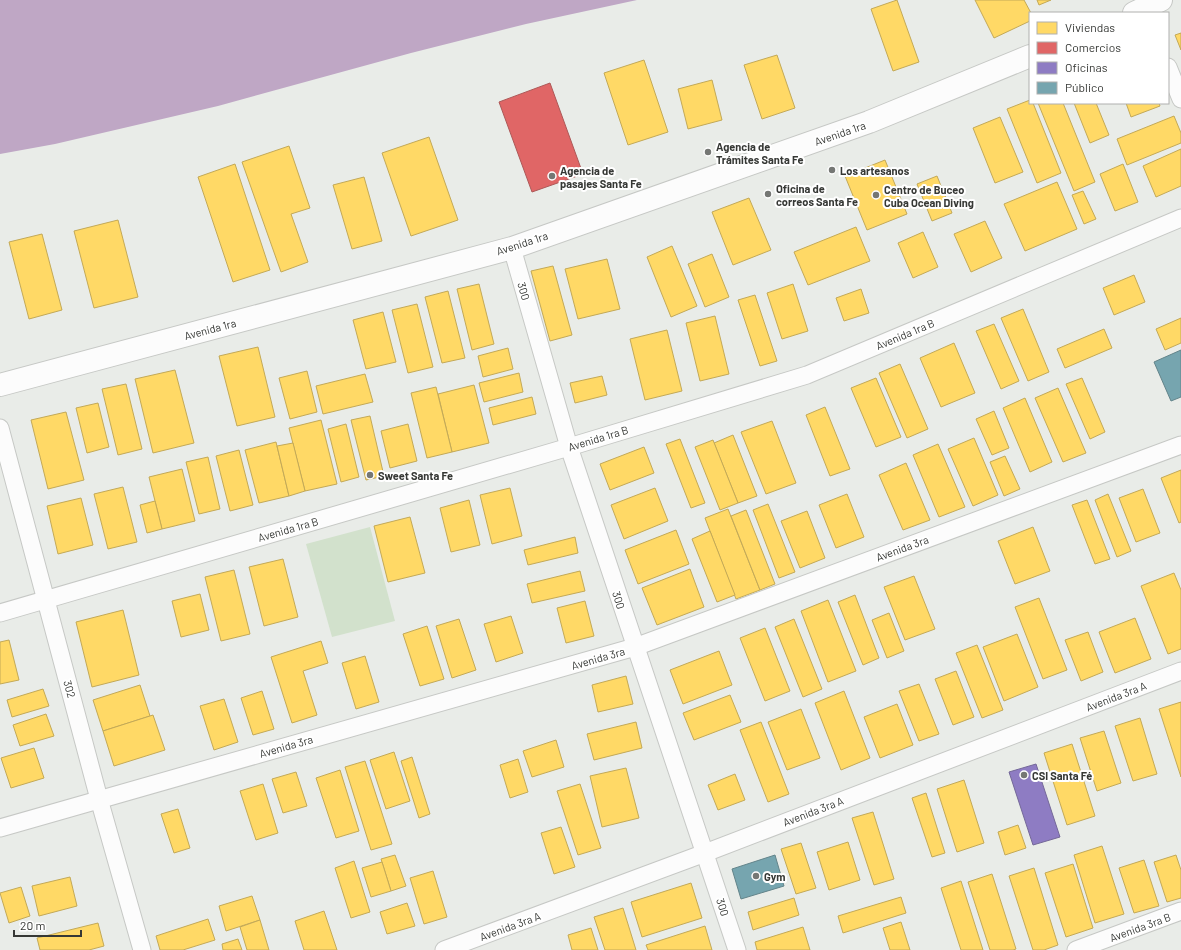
<svg xmlns="http://www.w3.org/2000/svg" width="1181" height="950" viewBox="0 0 1181 950" font-family="Barlow,sans-serif">
	<rect width="100%" height="100%" fill="#e9ece8"/>
	<!-- green -->
	<polygon fill="#d2e1cc" points="370,527 395,621 332,637 306,544"/>
	<!-- water -->
	<polygon fill="#bfa7c5" points="0,0 637,0 526,24 411,53 218,106 55,144 0,154"/>
	<!-- homes -->
	<g fill="#ffd966" stroke="#c3a957">
		<polygon points="897,0 919,62 893,71 871,9"/>
		<polygon points="975,0 1024,0 1031,13 1030,21 994,38"/>
		<polygon points="1037,0 1051,0 1039,5"/>
		<polygon points="1181,33 1181,50 1175,35"/>
		<polygon points="777,55 795,108 762,119 744,65"/>
		<polygon points="644,60 668,132 628,145 604,73"/>
		<polygon points="712,80 722,120 688,129 678,89"/>
		<polygon points="1030,100 1030,103 1033,103 1061,173 1037,183 1007,109"/>
		<polygon points="1038,103 1063,103 1095,182 1074,191"/>
		<polygon points="1074,103 1096,103 1109,135 1090,143"/>
		<polygon points="1126,103 1159,103 1160,106 1131,117"/>
		<polygon points="1174,116 1181,133 1181,143 1127,165 1117,139"/>
		<polygon points="1000,117 1023,172 995,183 973,128"/>
		<polygon points="429,137 458,220 411,236 382,153"/>
		<polygon points="289,146 310,208 291,214 308,262 281,272 242,162"/>
		<polygon points="1181,149 1181,186 1156,197 1143,166"/>
		<polygon points="885,160 907,214 867,230 845,176"/>
		<polygon points="235,164 270,270 233,282 198,177"/>
		<polygon points="1123,164 1138,202 1115,211 1100,174"/>
		<polygon points="937,176 952,213 932,221 917,184"/>
		<polygon points="364,177 382,241 352,249 333,185"/>
		<polygon points="1057,182 1077,229 1025,251 1004,204"/>
		<polygon points="1083,191 1096,219 1084,224 1072,195"/>
		<polygon points="749,198 771,250 733,265 712,212"/>
		<polygon points="118,220 138,297 94,308 74,231"/>
		<polygon points="985,221 1002,258 971,272 954,234"/>
		<polygon points="856,227 870,261 808,285 794,252"/>
		<polygon points="923,232 938,267 913,278 898,243"/>
		<polygon points="42,234 62,310 29,319 9,242"/>
		<polygon points="672,246 697,306 671,317 647,257"/>
		<polygon points="712,254 729,297 705,307 688,264"/>
		<polygon points="607,259 620,309 578,319 565,269"/>
		<polygon points="553,266 572,335 550,341 531,271"/>
		<polygon points="1134,275 1145,302 1114,315 1103,288"/>
		<polygon points="479,284 494,344 472,350 457,289"/>
		<polygon points="793,284 808,331 782,339 767,293"/>
		<polygon points="861,289 869,313 844,321 836,298"/>
		<polygon points="448,291 465,358 442,363 425,297"/>
		<polygon points="755,295 777,361 760,366 738,300"/>
		<polygon points="417,304 433,367 408,373 392,310"/>
		<polygon points="1023,309 1049,372 1028,381 1001,318"/>
		<polygon points="383,312 396,362 366,369 353,320"/>
		<polygon points="715,316 729,374 700,381 686,323"/>
		<polygon points="1181,318 1181,343 1165,350 1156,329"/>
		<polygon points="994,324 1019,381 1001,389 976,331"/>
		<polygon points="1104,329 1112,348 1065,368 1057,349"/>
		<polygon points="667,330 682,391 645,400 630,339"/>
		<polygon points="954,343 975,393 941,407 920,358"/>
		<polygon points="258,347 275,417 237,426 219,356"/>
		<polygon points="508,348 513,369 483,377 478,356"/>
		<polygon points="900,364 928,429 907,438 879,373"/>
		<polygon points="175,370 194,443 153,453 135,379"/>
		<polygon points="307,371 317,412 290,419 279,378"/>
		<polygon points="519,373 523,392 484,402 479,383"/>
		<polygon points="365,374 373,402 323,414 316,386"/>
		<polygon points="602,376 607,395 575,403 570,383"/>
		<polygon points="876,378 901,437 876,447 851,388"/>
		<polygon points="1082,378 1105,432 1090,439 1066,384"/>
		<polygon points="126,384 142,449 118,455 102,389"/>
		<polygon points="474,385 489,443 452,452 438,394"/>
		<polygon points="436,387 452,452 427,458 411,393"/>
		<polygon points="1058,388 1086,453 1063,462 1035,398"/>
		<polygon points="532,397 536,414 493,425 489,408"/>
		<polygon points="1025,398 1052,462 1030,472 1003,408"/>
		<polygon points="98,403 109,447 87,453 76,408"/>
		<polygon points="825,407 850,469 830,476 806,415"/>
		<polygon points="994,411 1009,448 992,455 976,419"/>
		<polygon points="66,412 84,480 48,489 31,420"/>
		<polygon points="370,416 384,476 366,480 351,420"/>
		<polygon points="321,420 337,484 305,491 289,428"/>
		<polygon points="772,421 796,483 766,494 741,432"/>
		<polygon points="346,424 359,477 341,482 328,429"/>
		<polygon points="408,424 417,461 390,468 381,431"/>
		<polygon points="733,435 757,496 738,503 714,443"/>
		<polygon points="974,438 998,495 973,506 948,449"/>
		<polygon points="680,439 705,503 691,508 666,444"/>
		<polygon points="713,440 738,503 720,510 695,447"/>
		<polygon points="276,442 289,496 259,503 245,450"/>
		<polygon points="293,443 305,491 289,496 277,446"/>
		<polygon points="938,444 965,507 939,517 913,455"/>
		<polygon points="644,447 654,473 610,490 600,464"/>
		<polygon points="239,450 253,505 230,511 216,456"/>
		<polygon points="1005,456 1020,489 1004,496 990,462"/>
		<polygon points="208,457 220,509 199,514 186,462"/>
		<polygon points="906,463 930,520 903,530 879,475"/>
		<polygon points="182,469 195,521 162,529 149,477"/>
		<polygon points="1181,470 1181,522 1179,523 1161,478"/>
		<polygon points="123,487 137,542 108,549 94,494"/>
		<polygon points="510,488 522,536 492,544 480,495"/>
		<polygon points="655,488 668,521 624,539 611,505"/>
		<polygon points="1143,489 1160,533 1136,542 1119,498"/>
		<polygon points="847,494 864,537 836,548 819,505"/>
		<polygon points="1108,494 1131,551 1117,557 1095,500"/>
		<polygon points="81,498 93,545 58,554 47,506"/>
		<polygon points="469,500 480,545 451,552 440,508"/>
		<polygon points="1087,500 1110,559 1095,564 1072,505"/>
		<polygon points="155,501 162,529 147,533 140,505"/>
		<polygon points="768,504 795,572 779,578 753,510"/>
		<polygon points="728,509 760,590 736,599 705,518"/>
		<polygon points="746,510 775,584 760,590 731,516"/>
		<polygon points="807,511 825,558 800,568 781,521"/>
		<polygon points="410,517 425,573 388,582 374,526"/>
		<polygon points="1033,527 1050,571 1015,584 998,541"/>
		<polygon points="676,530 689,564 638,584 625,550"/>
		<polygon points="710,531 735,595 717,602 692,539"/>
		<polygon points="575,537 578,553 528,565 524,550"/>
		<polygon points="283,559 298,617 264,626 249,567"/>
		<polygon points="690,569 704,607 657,625 642,588"/>
		<polygon points="234,570 250,634 221,641 205,577"/>
		<polygon points="580,571 585,591 532,603 527,584"/>
		<polygon points="1174,573 1181,590 1181,649 1168,654 1141,586"/>
		<polygon points="914,576 935,629 905,640 884,587"/>
		<polygon points="200,594 209,630 181,637 172,601"/>
		<polygon points="855,595 879,658 863,665 838,602"/>
		<polygon points="1039,598 1067,670 1043,679 1015,607"/>
		<polygon points="828,600 856,671 828,682 801,611"/>
		<polygon points="585,601 594,636 566,643 557,608"/>
		<polygon points="123,610 139,675 92,687 76,622"/>
		<polygon points="889,613 904,651 887,658 872,620"/>
		<polygon points="511,616 523,653 496,662 484,624"/>
		<polygon points="1135,618 1151,659 1115,673 1099,632"/>
		<polygon points="459,619 476,670 452,678 436,626"/>
		<polygon points="794,619 822,689 803,697 775,627"/>
		<polygon points="427,626 444,679 420,686 403,634"/>
		<polygon points="765,628 790,691 765,701 740,638"/>
		<polygon points="1088,632 1103,672 1081,681 1065,640"/>
		<polygon points="1017,634 1038,687 1004,701 983,647"/>
		<polygon points="9,640 19,680 0,684 0,642"/>
		<polygon points="321,641 328,663 303,671 317,715 292,723 271,657"/>
		<polygon points="977,645 1003,710 982,718 956,653"/>
		<polygon points="719,651 732,685 683,704 670,670"/>
		<polygon points="365,656 379,702 356,709 342,663"/>
		<polygon points="956,671 974,717 953,725 935,679"/>
		<polygon points="626,676 633,704 598,712 592,685"/>
		<polygon points="919,684 939,734 919,741 899,691"/>
		<polygon points="140,685 150,716 103,731 93,700"/>
		<polygon points="43,689 49,706 12,717 7,700"/>
		<polygon points="262,691 274,729 253,735 241,698"/>
		<polygon points="844,691 870,758 841,770 815,703"/>
		<polygon points="730,695 741,722 694,740 683,713"/>
		<polygon points="224,699 238,742 214,750 200,706"/>
		<polygon points="1181,702 1181,777 1159,709"/>
		<polygon points="897,704 913,745 880,758 864,717"/>
		<polygon points="801,709 820,758 787,770 768,722"/>
		<polygon points="46,714 54,736 20,746 13,725"/>
		<polygon points="153,715 165,750 114,766 103,731"/>
		<polygon points="1140,718 1157,774 1133,781 1115,726"/>
		<polygon points="636,722 642,748 594,760 587,734"/>
		<polygon points="761,722 789,794 768,802 740,730"/>
		<polygon points="1104,731 1121,783 1097,791 1080,738"/>
		<polygon points="556,740 564,767 532,777 523,751"/>
		<polygon points="1072,744 1095,816 1067,825 1044,753"/>
		<polygon points="34,748 44,778 11,788 1,758"/>
		<polygon points="394,752 410,801 386,809 370,760"/>
		<polygon points="412,757 430,814 419,818 401,761"/>
		<polygon points="518,759 528,792 510,798 500,765"/>
		<polygon points="365,761 392,844 371,850 345,767"/>
		<polygon points="626,768 639,818 602,827 590,776"/>
		<polygon points="340,770 359,831 336,838 316,778"/>
		<polygon points="296,772 307,806 283,813 272,779"/>
		<polygon points="735,774 745,800 718,810 708,785"/>
		<polygon points="964,780 984,843 957,852 937,789"/>
		<polygon points="263,784 278,833 256,840 240,791"/>
		<polygon points="580,784 601,848 578,855 557,791"/>
		<polygon points="926,793 945,853 932,857 912,798"/>
		<polygon points="178,809 190,848 174,853 161,814"/>
		<polygon points="873,812 894,879 874,885 852,818"/>
		<polygon points="1018,825 1026,848 1005,855 998,832"/>
		<polygon points="561,827 575,867 554,874 541,833"/>
		<polygon points="848,842 860,880 829,890 817,852"/>
		<polygon points="801,843 816,888 796,894 781,849"/>
		<polygon points="1102,846 1124,914 1095,923 1074,855"/>
		<polygon points="395,855 406,886 391,891 381,859"/>
		<polygon points="1176,855 1181,870 1181,898 1167,902 1154,862"/>
		<polygon points="1144,860 1159,906 1134,913 1119,868"/>
		<polygon points="354,861 370,912 351,918 335,868"/>
		<polygon points="382,862 391,891 371,897 362,868"/>
		<polygon points="1073,864 1093,928 1066,937 1045,873"/>
		<polygon points="1034,868 1058,945 1044,950 1033,950 1009,876"/>
		<polygon points="433,871 447,917 424,924 410,878"/>
		<polygon points="992,874 1016,949 1013,950 990,950 968,882"/>
		<polygon points="70,877 77,906 39,916 32,886"/>
		<polygon points="961,881 983,950 961,950 941,888"/>
		<polygon points="691,883 702,918 642,937 631,902"/>
		<polygon points="21,887 30,916 9,923 0,893"/>
		<polygon points="252,896 260,920 226,931 219,906"/>
		<polygon points="901,897 906,913 843,933 838,916"/>
		<polygon points="794,898 799,915 753,930 748,912"/>
		<polygon points="407,903 415,926 387,934 380,912"/>
		<polygon points="623,908 636,950 605,950 594,917"/>
		<polygon points="324,911 337,950 304,950 295,921"/>
		<polygon points="208,919 215,940 183,950 160,950 156,936"/>
		<polygon points="260,920 269,950 247,950 240,927"/>
		<polygon points="901,922 910,950 890,950 883,928"/>
		<polygon points="98,923 104,946 89,950 40,950 37,938"/>
		<polygon points="705,926 712,950 648,950 646,945"/>
		<polygon points="803,927 810,950 757,950 755,942"/>
		<polygon points="591,928 598,950 572,950 568,935"/>
		<polygon points="238,939 242,950 223,950 222,944"/>
	</g>
	<!-- shops -->
	<polygon fill="#e06666" stroke="#ad5857" points="550,83 583,174 532,192 499,102"/>
	<!-- offices -->
	<polygon fill="#8e7cc3" stroke="#746898" points="1036,764 1060,837 1033,845 1009,772"/>
	<!-- public -->
	<g fill="#76a5af" stroke="#63848a">
		<polygon points="1181,350 1181,397 1171,401 1154,362"/>
		<polygon points="775,855 784,886 741,899 732,869"/>
	</g>
	<g fill="none" stroke-linecap="round" stroke-linejoin="round">
		<!-- street casing -->
		<g stroke="#c6c8c5" stroke-width="19">
			<g id="street">
				<polyline points="1168,67 1181,99"/>
				<polyline points="512,248 569,447 737,950"/>
				<polyline points="0,428 99,799 142,950"/>
				<polyline points="0,613 569,447 807,375 1181,218"/>
				<polyline points="0,828 635,647 1181,445"/>
				<polyline points="444,950 705,853 1181,671"/>
				<polyline points="1076,950 1181,911"/>
			</g>
		</g>
		<!-- secondary casing -->
		<g stroke="#c6c8c5" stroke-width="24">
			<g id="secondary">
				<polyline points="1134,13 1161,0"/>
				<polyline points="0,385 512,248 869,122 1030,56"/>
			</g>
		</g>
		<!-- street -->
		<use href="#street" stroke="#fcfcfc" stroke-width="17"/>
		<!-- secondary -->
		<use href="#secondary" stroke="#fcfcfc" stroke-width="22"/>
	</g>
	<!-- markers -->
	<g fill="#757774" stroke="#fff" stroke-width="1.5">
		<circle cx="708" cy="152" r="4"/>
		<circle cx="832" cy="170" r="4"/>
		<circle cx="552" cy="176" r="4"/>
		<circle cx="768" cy="194" r="4"/>
		<circle cx="876" cy="195" r="4"/>
		<circle cx="370" cy="475" r="4"/>
		<circle cx="1024" cy="775" r="4"/>
		<circle cx="756" cy="876" r="4"/>
	</g>
	<g text-anchor="middle" dominant-baseline="central" stroke-width="4" stroke-linejoin="round" paint-order="stroke">
		<!-- street labels -->
		<g font-size="11" fill="#363835" stroke="#fff">
			<text transform="translate(840 133) rotate(-19)">Avenida 1ra</text>
			<text transform="translate(522 243) rotate(-18)">Avenida 1ra</text>
			<text transform="translate(524 291) rotate(74)">300</text>
			<text transform="translate(210 329) rotate(-15)">Avenida 1ra</text>
			<text transform="translate(905 334) rotate(-23)">Avenida 1ra B</text>
			<text transform="translate(598 438) rotate(-17)">Avenida 1ra B</text>
			<text transform="translate(288 529) rotate(-16)">Avenida 1ra B</text>
			<text transform="translate(902 548) rotate(-20)">Avenida 3ra</text>
			<text transform="translate(619 600) rotate(72)">300</text>
			<text transform="translate(598 658) rotate(-16)">Avenida 3ra</text>
			<text transform="translate(70 689) rotate(75)">302</text>
			<text transform="translate(1116 696) rotate(-21)">Avenida 3ra A</text>
			<text transform="translate(286 746) rotate(-16)">Avenida 3ra</text>
			<text transform="translate(813 811) rotate(-21)">Avenida 3ra A</text>
			<text transform="translate(723 907) rotate(72)">300</text>
			<text transform="translate(510 926) rotate(-20)">Avenida 3ra A</text>
			<text transform="translate(1140 927) rotate(-20)">Avenida 3ra B</text>
		</g>
		<!-- poi labels -->
		<g font-size="11" font-weight="bold" fill="#363835" stroke="#fff" text-anchor="start">
			<text x="716" y="146">Agencia de<tspan x="716" dy="13">Trámites Santa Fe</tspan></text>
			<text x="560" y="170">Agencia de<tspan x="560" dy="13">pasajes Santa Fe</tspan></text>
			<text x="840" y="170">Los artesanos</text>
			<text x="776" y="188">Oficina de<tspan x="776" dy="13">correos Santa Fe</tspan></text>
			<text x="884" y="189">Centro de Buceo<tspan x="884" dy="13">Cuba Ocean Diving</tspan></text>
			<text x="378" y="475">Sweet Santa Fe</text>
			<text x="1032" y="775">CSI Santa Fé</text>
			<text x="764" y="876">Gym</text>
		</g>
	</g>
	<!-- legend -->
	<rect x="1029" y="12" width="140" height="92" fill="#ffffff" stroke="#afafae"/>
	<rect x="1037" y="22" width="20" height="12" fill="#ffd966" stroke="#afafae"/>
	<text x="1065" y="32" font-size="12" fill="#363835">Viviendas</text>
	<rect x="1037" y="42" width="20" height="12" fill="#e06666" stroke="#afafae"/>
	<text x="1065" y="52" font-size="12" fill="#363835">Comercios</text>
	<rect x="1037" y="62" width="20" height="12" fill="#8e7cc3" stroke="#afafae"/>
	<text x="1065" y="72" font-size="12" fill="#363835">Oficinas</text>
	<rect x="1037" y="82" width="20" height="12" fill="#76a5af" stroke="#afafae"/>
	<text x="1065" y="92" font-size="12" fill="#363835">Público</text>
	<!-- scale -->
	<path d="M14 930v6h67v-6" fill="none" stroke="#363835" stroke-width="2"/>
	<text x="20" y="930" font-size="12" fill="#363835" stroke="#ffffff" stroke-width="3" paint-order="stroke">20 m</text>
</svg>
